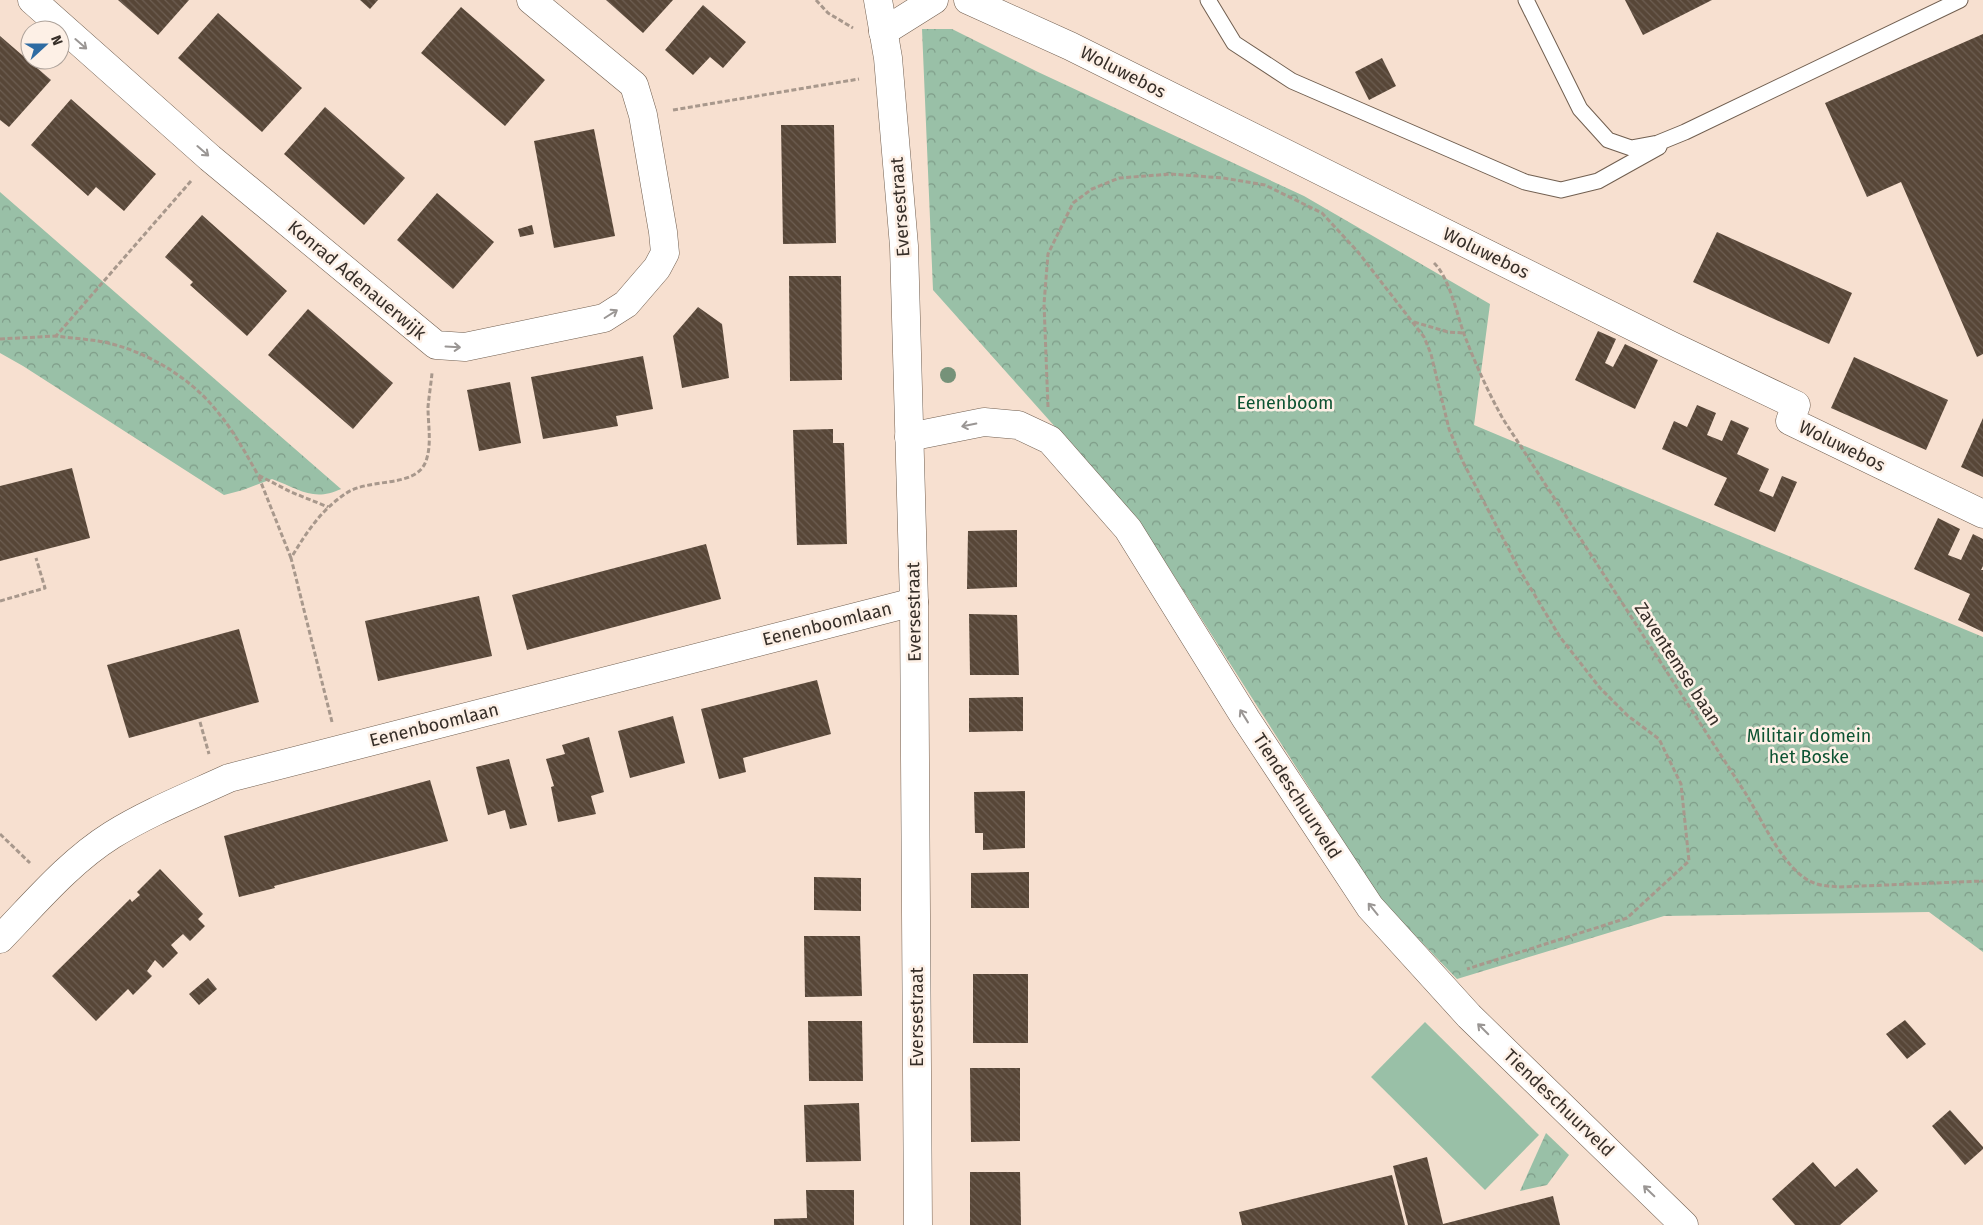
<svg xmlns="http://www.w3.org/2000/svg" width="1983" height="1225" viewBox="0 0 1983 1225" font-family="'Fira Sans',sans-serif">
	<defs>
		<pattern id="forest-crowns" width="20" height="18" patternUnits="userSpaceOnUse" patternTransform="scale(1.25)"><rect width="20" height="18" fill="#99c0a7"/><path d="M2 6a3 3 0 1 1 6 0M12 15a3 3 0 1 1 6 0" fill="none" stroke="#7e9c88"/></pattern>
		<pattern id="building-back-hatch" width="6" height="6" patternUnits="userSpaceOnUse" patternTransform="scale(1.25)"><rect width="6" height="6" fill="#574637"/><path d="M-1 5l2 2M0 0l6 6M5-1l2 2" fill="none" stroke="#6d5e52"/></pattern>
	</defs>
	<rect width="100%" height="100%" fill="#f7e0d0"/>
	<!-- grass -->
	<polygon fill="#99c0a7" points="1425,1022 1539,1135 1485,1190 1371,1077"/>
	<!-- forest -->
	<g fill="url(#forest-crowns)">
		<polygon points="922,29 952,29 1038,72 1304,196 1490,304 1474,425 1983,637 1983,952 1929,912 1664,916 1457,979 1381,900 1139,521 933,290"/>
		<path d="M0,192L341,489C313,502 299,489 272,479L243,490L224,495L23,366L0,353Z"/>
		<polygon points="1546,1133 1569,1155 1547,1185 1520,1191"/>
	</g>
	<!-- building -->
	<g fill="url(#building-back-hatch)">
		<polygon points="118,0 189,0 158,35"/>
		<polygon points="360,0 378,0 370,9"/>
		<polygon points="606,0 673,0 643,33"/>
		<polygon points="1625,0 1712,0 1643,35"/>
		<polygon points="703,5 746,42 723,68 710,57 693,75 665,50"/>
		<polygon points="461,7 545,80 505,126 421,53"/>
		<polygon points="218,13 302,88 262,132 178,58"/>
		<polygon points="1983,34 1983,354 1977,357 1901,182 1867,197 1825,103"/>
		<polygon points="0,36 51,80 9,127 0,120"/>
		<polygon points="1382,58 1396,86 1369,100 1355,72"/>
		<polygon points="71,99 156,174 124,211 96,187 88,196 31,145"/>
		<polygon points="325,107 405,178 364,225 284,154"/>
		<polygon points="781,125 834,125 836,243 783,244"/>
		<polygon points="594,129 615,236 554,248 534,141"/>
		<polygon points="437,193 494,242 453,289 397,240"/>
		<polygon points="202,215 287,291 247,336 190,285 193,282 165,257"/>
		<polygon points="532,225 534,234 520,237 518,229"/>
		<polygon points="1717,232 1852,293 1829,344 1693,282"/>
		<polygon points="789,276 841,276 842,380 790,381"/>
		<polygon points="698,307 722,324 729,378 682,388 673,336"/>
		<polygon points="308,309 393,383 353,429 268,355"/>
		<polygon points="1598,331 1616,339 1605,363 1613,367 1625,344 1658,360 1635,409 1575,380"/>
		<polygon points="643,356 653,409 616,416 618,426 543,439 531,377"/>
		<polygon points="1854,357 1948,400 1926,450 1831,408"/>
		<polygon points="510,382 521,443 479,451 467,390"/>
		<polygon points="1697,405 1716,413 1707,435 1722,441 1731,420 1749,428 1737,454 1769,469 1759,491 1773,497 1782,476 1797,482 1775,532 1714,505 1727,478 1662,449 1674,421 1687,427"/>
		<polygon points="1983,418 1983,477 1961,467"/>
		<polygon points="833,429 833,443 844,443 847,544 797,545 793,430"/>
		<polygon points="72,468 90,538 0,561 0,486"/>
		<polygon points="1938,518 1960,529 1948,555 1961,560 1973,534 1983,539 1983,566 1981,570 1983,570 1983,632 1958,620 1970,594 1914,569"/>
		<polygon points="1017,530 1017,587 967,589 968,531"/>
		<polygon points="706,544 721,599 527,650 512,595"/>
		<polygon points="479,596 492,656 378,681 365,621"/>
		<polygon points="969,614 1017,615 1019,675 970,675"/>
		<polygon points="239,629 259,702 129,738 107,665"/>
		<polygon points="817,680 831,734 743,758 746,772 719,779 701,709"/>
		<polygon points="1023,697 1023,731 969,732 969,698"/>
		<polygon points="673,716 685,763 630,778 618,731"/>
		<polygon points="589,737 604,792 591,796 596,814 558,822 551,787 554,786 546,759 565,754 562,745"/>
		<polygon points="509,759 527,825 510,829 505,810 488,815 476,767"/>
		<polygon points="430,780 448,841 274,886 275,888 239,897 224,836"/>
		<polygon points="1025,791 1025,848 983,850 983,833 975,833 974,792"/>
		<polygon points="160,869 203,914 198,919 205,926 190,941 183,934 171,945 178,953 163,968 155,960 147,971 152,976 133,995 128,989 96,1021 52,976 130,899 132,902 140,895 137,892"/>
		<polygon points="1029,872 1029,908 971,908 971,873"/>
		<polygon points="814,877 861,878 861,911 814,910"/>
		<polygon points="804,936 860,936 862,996 805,997"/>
		<rect x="973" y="974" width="55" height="69"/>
		<polygon points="208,978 217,989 199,1005 189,994"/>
		<polygon points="1905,1020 1926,1044 1907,1059 1886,1034"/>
		<polygon points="808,1021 862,1021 863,1081 809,1081"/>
		<polygon points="970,1068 1020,1068 1020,1141 971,1142"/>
		<polygon points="859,1103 861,1161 806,1162 804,1105"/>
		<polygon points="1950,1110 1983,1147 1983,1149 1965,1165 1932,1126"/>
		<polygon points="1427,1157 1443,1224 1553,1196 1560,1225 1408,1225 1393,1166"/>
		<polygon points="1813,1162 1835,1187 1857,1168 1878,1191 1840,1225 1795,1225 1772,1199"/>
		<polygon points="970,1172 1020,1172 1021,1225 970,1225"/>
		<polygon points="1392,1175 1405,1225 1242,1225 1239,1212"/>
		<polygon points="806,1190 854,1190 854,1225 774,1225 774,1219 807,1218"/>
	</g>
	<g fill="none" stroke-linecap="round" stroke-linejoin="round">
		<!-- lane casing -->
		<g stroke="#715f50" stroke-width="17">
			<g id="lane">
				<polyline points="1208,0 1234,43 1292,81 1525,182 1561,190 1598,181 1659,147"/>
				<polyline points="1526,0 1580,109 1608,140 1631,148 1658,143 1685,132 1960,0"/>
			</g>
		</g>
		<!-- street casing -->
		<g stroke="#715f50" stroke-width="29">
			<g id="street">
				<polyline points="32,0 210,158 436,345 465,347 604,318 626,304 657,268 665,253 663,232 643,115 634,85 531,0"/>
				<polyline points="878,0 888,58 904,246 914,602 918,1225"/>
				<polyline points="968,0 1070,46 1670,345 1796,405 1790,421 1983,514"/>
				<polyline points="883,32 934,0"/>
				<polyline points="909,437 984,422 1018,425 1050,440 1128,529 1246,719 1370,907 1469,1016 1684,1225"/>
				<path d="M0,939C35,903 69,862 112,835C149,812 190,796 229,778L914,602"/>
			</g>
		</g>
		<!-- path -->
		<g stroke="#a8988c" stroke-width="3" stroke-dasharray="5 2.5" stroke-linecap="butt">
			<polyline points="816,0 828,13 853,28"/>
			<polyline points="673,110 859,79"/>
			<path d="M191,181L56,336C70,338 85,339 98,341C141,348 189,376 216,410C233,430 245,452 258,475"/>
			<path d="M1434,263C1449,277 1457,314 1464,334C1475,363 1488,392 1503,419L1746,794C1762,820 1785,872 1814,883C1821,886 1830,886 1838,887L1983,881"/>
			<polyline points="1414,322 1448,332 1464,333"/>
			<polyline points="0,339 56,336"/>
			<polyline points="1048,407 1044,304 1048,254 1073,203 1092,189 1119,178 1171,174 1223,178 1265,185 1322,213 1358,252 1424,337 1431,354 1449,429 1463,462 1519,569 1560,637 1600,688 1628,716 1659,739 1681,784 1689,861 1627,918 1467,969"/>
			<polyline points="291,558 258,475 291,492 328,507"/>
			<polyline points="0,601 45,588 36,558"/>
			<polyline points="200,722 209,754"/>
			<path d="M332,722L291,558C306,533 321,510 345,494C368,477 416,489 426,461C432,444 428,425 428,407C429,396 431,384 432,373"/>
			<polyline points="0,834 30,863"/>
		</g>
		<!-- lane -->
		<use href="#lane" stroke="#fff" stroke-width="15"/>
		<!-- street -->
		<use href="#street" stroke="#fff" stroke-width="28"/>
	</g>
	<!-- trees -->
	<circle fill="#769279" cx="948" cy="375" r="8"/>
	<!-- one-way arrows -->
	<defs><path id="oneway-shaft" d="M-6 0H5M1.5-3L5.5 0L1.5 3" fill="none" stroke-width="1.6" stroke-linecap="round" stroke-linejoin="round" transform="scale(1.25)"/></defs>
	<g stroke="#9a9694">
		<use href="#oneway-shaft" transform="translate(81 44) rotate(41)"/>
		<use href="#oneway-shaft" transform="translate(203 151) rotate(41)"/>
		<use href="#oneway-shaft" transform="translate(611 314) rotate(-32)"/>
		<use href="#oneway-shaft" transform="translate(453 347) rotate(3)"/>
		<use href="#oneway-shaft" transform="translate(969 425) rotate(169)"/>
		<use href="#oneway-shaft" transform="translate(1244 716) rotate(-122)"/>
		<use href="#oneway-shaft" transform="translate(1373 909) rotate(-129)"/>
		<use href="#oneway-shaft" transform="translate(1483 1029) rotate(-135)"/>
		<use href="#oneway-shaft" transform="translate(1649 1191) rotate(-136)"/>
	</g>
	<g text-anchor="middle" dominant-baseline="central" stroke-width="5" stroke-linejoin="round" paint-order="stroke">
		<!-- street labels -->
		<g font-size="18" fill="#362e28" stroke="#fdf0e6">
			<text transform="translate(1123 72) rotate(27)">Woluwebos</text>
			<text transform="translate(900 207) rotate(-94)">Eversestraat</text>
			<text transform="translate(1486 253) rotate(26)">Woluwebos</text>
			<text transform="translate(357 280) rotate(40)">Konrad Adenauerwijk</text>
			<text transform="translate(1842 446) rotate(26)">Woluwebos</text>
			<text transform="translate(914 612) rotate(-91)">Eversestraat</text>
			<text transform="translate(827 624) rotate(-14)">Eenenboomlaan</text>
			<text transform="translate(1678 664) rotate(57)">Zaventemse baan</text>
			<text transform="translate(434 725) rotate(-14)">Eenenboomlaan</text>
			<text transform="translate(1297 796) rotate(57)">Tiendeschuurveld</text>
			<text transform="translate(917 1017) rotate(-90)">Eversestraat</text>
			<text transform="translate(1559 1103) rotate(44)">Tiendeschuurveld</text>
		</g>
		<!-- park labels -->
		<g font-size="18" fill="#0d5332" stroke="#fdf0e6">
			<text x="1285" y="403">Eenenboom</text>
			<text x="1809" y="736">Militair domein<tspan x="1809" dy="21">het Boske</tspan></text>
		</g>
	</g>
	<!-- north arrow -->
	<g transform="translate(45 45) rotate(69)"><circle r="24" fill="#fdf0e6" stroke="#ada29a"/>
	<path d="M0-4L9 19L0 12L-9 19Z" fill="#2e6ba2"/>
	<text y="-8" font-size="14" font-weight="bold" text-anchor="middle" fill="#362e28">N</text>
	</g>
</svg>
